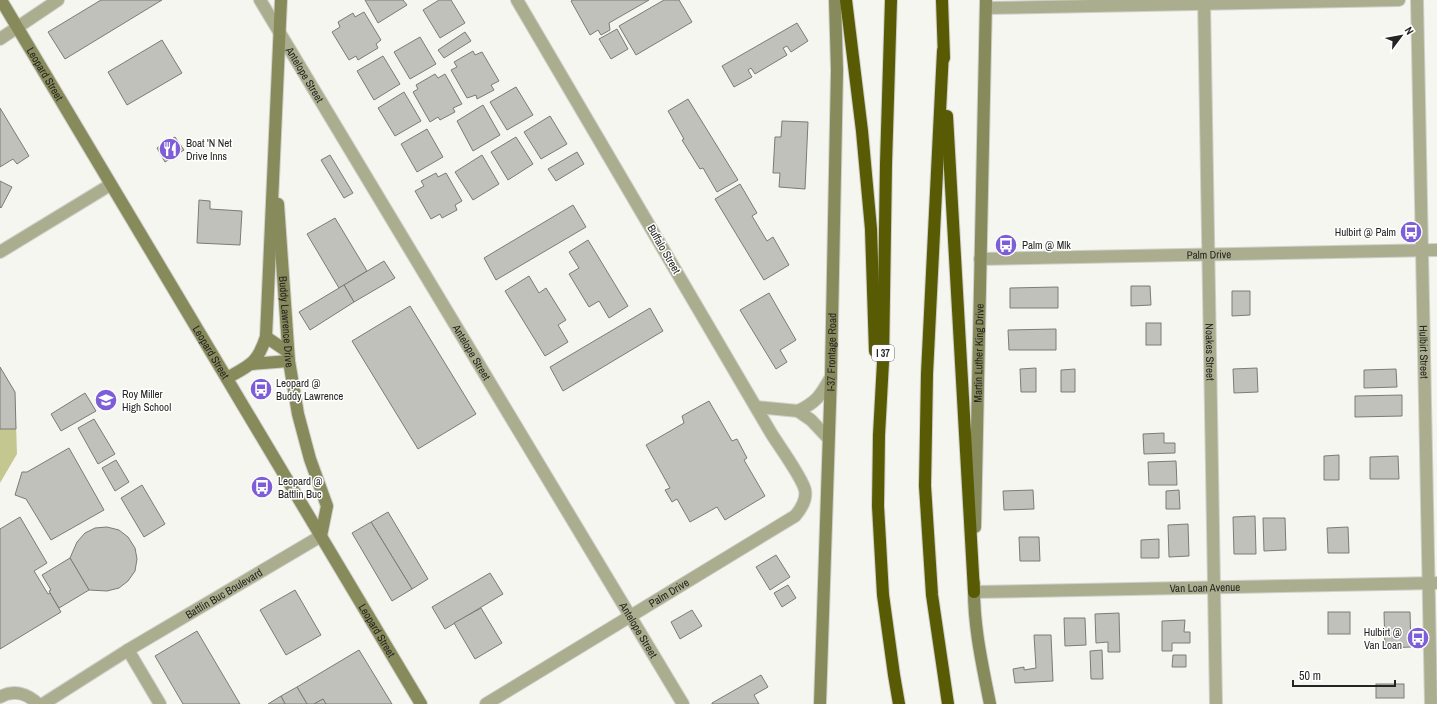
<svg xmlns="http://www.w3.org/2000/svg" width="1437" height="704" viewBox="0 0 1437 704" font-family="'Archivo Narrow',sans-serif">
	<rect width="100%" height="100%" fill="#f6f6f0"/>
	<!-- green -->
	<polygon fill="#c4c890" points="0,367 15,392 17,454 0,483"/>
	<!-- building -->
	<g fill="#c0c1bb" stroke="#7b7c76">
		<polygon points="101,0 162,0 65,59 48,32"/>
		<polygon points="365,0 403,0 407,5 378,23"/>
		<polygon points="439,0 451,0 465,23 440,38 423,10"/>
		<polygon points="573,0 649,0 609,23 610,30 601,35 598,30 590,35 571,1"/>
		<polygon points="664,0 679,0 692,22 636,55 619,26"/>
		<polygon points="364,12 381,40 376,44 378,48 358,60 356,56 349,60 332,32 340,27 338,22 353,13 355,17"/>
		<polygon points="797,23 808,41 791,52 787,46 783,48 787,55 755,74 751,68 748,70 752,77 734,87 722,66"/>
		<polygon points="617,29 628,49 611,59 599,39"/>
		<polygon points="465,32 471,41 444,58 438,50"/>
		<polygon points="420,37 436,64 410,79 394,52"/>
		<polygon points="162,40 182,73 127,105 108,72"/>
		<polygon points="473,51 475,55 482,52 499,81 491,85 494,90 477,99 476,95 467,98 451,70 457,67 454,62"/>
		<polygon points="383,56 400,84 374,100 357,71"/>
		<polygon points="435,74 438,78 445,74 462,104 453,108 455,112 440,120 438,117 430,122 413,92 418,89 416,85"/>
		<polygon points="516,87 533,115 507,130 490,102"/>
		<polygon points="404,92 421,121 395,136 378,108"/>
		<polygon points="688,99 738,180 717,192 703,168 700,169 682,140 684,139 668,111"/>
		<polygon points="483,105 500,135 473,151 457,121"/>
		<polygon points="0,108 29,156 17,164 13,159 0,167"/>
		<polygon points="550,116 567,144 541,159 524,132"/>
		<polygon points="782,121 808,122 805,189 779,187 780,173 773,173 775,137 781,137"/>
		<polygon points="427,129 443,157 417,172 401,144"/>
		<polygon points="175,137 184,150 165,162 157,148"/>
		<polygon points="516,137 533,164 508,180 491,152"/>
		<polygon points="577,152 584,164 556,181 548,169"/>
		<polygon points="330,155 353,193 344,198 321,160"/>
		<polygon points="482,155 499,184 473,200 455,172"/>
		<polygon points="436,173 438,177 446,173 462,201 455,205 457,210 442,218 440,214 431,219 415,191 424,186 421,181"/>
		<polygon points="0,181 12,187 1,208 0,207"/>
		<polygon points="740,184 757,213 752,216 767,241 773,237 789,265 764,280 715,199"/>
		<polygon points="199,200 210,201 210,209 242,211 240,245 197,243"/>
		<polygon points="573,205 586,227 496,280 484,258"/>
		<polygon points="335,218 367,271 339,288 307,234"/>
		<polygon points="588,240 628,306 609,318 599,301 589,307 569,274 579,268 569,252"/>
		<polygon points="384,261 395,278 354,302 344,285"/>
		<polygon points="529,276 539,293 546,288 566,320 558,325 568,342 545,356 505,291"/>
		<polygon points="344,285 354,302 310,330 299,312"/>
		<polygon points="1131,286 1150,286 1151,305 1131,306"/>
		<polygon points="1058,287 1058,308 1010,308 1010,288"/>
		<polygon points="1232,291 1250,291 1250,315 1232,316"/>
		<polygon points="769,293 796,340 780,350 787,362 776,369 740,310"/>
		<polygon points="410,306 476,414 418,449 352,341"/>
		<polygon points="650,308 663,331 563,391 550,367"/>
		<rect x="1146" y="323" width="15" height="22"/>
		<polygon points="1056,329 1056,350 1009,350 1008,330"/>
		<polygon points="0,367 15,392 16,429 0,429"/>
		<polygon points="1036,368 1036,392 1021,392 1020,369"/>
		<polygon points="1257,368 1258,392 1234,393 1233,369"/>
		<polygon points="1075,369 1075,392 1061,392 1061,370"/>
		<polygon points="1396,369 1397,387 1364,388 1364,370"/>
		<polygon points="85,393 96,411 61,431 51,414"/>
		<polygon points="1402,395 1402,416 1355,417 1355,396"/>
		<polygon points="709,401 732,441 737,439 747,458 744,460 765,496 725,520 717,507 690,522 677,499 672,502 665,490 670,488 646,445 684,423 682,416"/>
		<polygon points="94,419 115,454 98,464 78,428"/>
		<polygon points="1164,433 1164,443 1175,443 1175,453 1144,454 1143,434"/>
		<polygon points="69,448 104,510 51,540 26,499 15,495 22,472 27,472"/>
		<polygon points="1339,455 1339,480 1324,480 1324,456"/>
		<polygon points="1398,456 1399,479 1370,479 1370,457"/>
		<polygon points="116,460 129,482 115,491 102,468"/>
		<polygon points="1176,461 1177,485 1149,485 1148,462"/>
		<polygon points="142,485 165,524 144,537 121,498"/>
		<polygon points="1033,490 1034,509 1004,510 1003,491"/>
		<polygon points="1179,490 1180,509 1166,509 1166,491"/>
		<polygon points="388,512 428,579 412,589 371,522"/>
		<polygon points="1255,516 1256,554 1234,554 1233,517"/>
		<polygon points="20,517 47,563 34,571 48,594 50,593 61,612 0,649 0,529"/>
		<polygon points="1263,518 1285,518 1286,550 1264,551"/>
		<polygon points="371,522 412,589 392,601 352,533"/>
		<polygon points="1188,524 1189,556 1169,557 1168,525"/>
		<polygon points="107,527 119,530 128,537 135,548 137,559 135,571 128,581 119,588 107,591 89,590 70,558 77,542 85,533 95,528"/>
		<polygon points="1348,527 1349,553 1328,553 1327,528"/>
		<polygon points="1019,537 1039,537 1040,561 1020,561"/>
		<polygon points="1159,539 1159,558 1141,558 1141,540"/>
		<polygon points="776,555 790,577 770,590 756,567"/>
		<polygon points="70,558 89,590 59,608 49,591 51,590 42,575"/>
		<polygon points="490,573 503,594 445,629 432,607"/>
		<polygon points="788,585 796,598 782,607 774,593"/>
		<polygon points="295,590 321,635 286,655 260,610"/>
		<polygon points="481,608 502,643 475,659 454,623"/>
		<polygon points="692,610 702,626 680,639 671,622"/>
		<rect x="1328" y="612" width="22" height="22"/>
		<polygon points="1384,612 1410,612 1411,647 1385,648"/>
		<polygon points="1119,613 1120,652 1108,652 1108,642 1096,643 1095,614"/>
		<polygon points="1064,618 1085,618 1086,645 1065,646"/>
		<polygon points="1185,620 1184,632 1190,632 1190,643 1172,643 1172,651 1162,651 1162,621"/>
		<polygon points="197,631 240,704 183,704 155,656"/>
		<polygon points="1034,635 1051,635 1053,681 1015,683 1013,669 1024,667 1024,670 1036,668"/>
		<polygon points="359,650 392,704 326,704 323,699 314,704 307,704 297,687"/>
		<polygon points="1102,650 1103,679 1091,679 1090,651"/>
		<polygon points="1173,655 1186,655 1186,667 1172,667"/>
		<polygon points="761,675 768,687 754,695 759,704 712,704 712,703"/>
		<rect x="1376" y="684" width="28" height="14"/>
		<polygon points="297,687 307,704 285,704 281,696"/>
		<polygon points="281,696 285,704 268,704"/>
		<polygon points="323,699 326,704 314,704"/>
	</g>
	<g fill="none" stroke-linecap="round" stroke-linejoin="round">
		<!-- street casing -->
		<g stroke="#d0d0cb" stroke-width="14">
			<g id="street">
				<path id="s1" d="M260,0L683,704"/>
				<path id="s2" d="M1204,0L1216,704"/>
				<path id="s3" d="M1417,0L1431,704"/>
				<polyline points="986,8 1399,0"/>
				<polyline points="0,39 58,0"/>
				<polyline points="0,252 110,185"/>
				<path id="s4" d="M980,259L1437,250"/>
				<polyline points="756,407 798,411 811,420 828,438"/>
				<path d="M798,411C817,402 821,395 831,377"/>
				<path id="s5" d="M974,592L1436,583"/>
				<polyline points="128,650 160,704"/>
				<path d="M0,697C14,689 28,694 38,704"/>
				<path id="s6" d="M43,704L128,650L321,536"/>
				<path id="s7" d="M486,704L795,516C801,509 807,500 805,490C802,477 779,446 771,433L517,0"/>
			</g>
		</g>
		<!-- secondary casing -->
		<g stroke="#d0d0cb" stroke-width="14">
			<g id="secondary">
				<path id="s8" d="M1,0L421,704"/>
				<path id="s9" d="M278,204L289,361L298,414L310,459L327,506L321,536"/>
				<polyline points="266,337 288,352"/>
				<polyline points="252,364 289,361"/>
				<path d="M227,378C250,365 257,364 266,337L281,0"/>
				<path id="s10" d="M975,527L986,0"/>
				<path d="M974,583C973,624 982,664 990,704"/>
				<path id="s11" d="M820,704L831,374L837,70L835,0"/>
			</g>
		</g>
		<!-- highway casing -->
		<g stroke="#d0d0cb" stroke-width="14">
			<g id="highway">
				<polyline points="846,0 862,131 871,229 875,351"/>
				<polyline points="891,0 886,164 883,362 879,435 878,506 883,595 894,675 899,704"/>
				<polyline points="942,0 944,58"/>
				<polyline points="943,51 927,374 925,486 932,595 948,704"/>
				<polyline points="947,116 974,592"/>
			</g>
		</g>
		<!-- street -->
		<use href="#street" stroke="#abae8e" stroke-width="12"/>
		<!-- secondary -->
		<use href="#secondary" stroke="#878a5b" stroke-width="12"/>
		<!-- highway -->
		<use href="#highway" stroke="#585b04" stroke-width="12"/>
	</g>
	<!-- icons -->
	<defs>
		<g id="restaurant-disc" transform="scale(1.15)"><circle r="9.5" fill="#7e5ed8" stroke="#fff"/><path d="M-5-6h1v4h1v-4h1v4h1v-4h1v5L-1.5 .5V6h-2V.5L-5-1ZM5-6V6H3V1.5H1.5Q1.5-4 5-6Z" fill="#fff"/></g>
		<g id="bus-disc" transform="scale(1.15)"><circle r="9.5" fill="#7e5ed8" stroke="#fff"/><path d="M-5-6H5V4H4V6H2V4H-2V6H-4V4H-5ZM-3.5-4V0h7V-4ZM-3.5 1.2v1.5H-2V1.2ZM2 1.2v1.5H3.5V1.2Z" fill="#fff"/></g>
		<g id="school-disc" transform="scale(1.15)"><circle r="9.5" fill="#7e5ed8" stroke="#fff"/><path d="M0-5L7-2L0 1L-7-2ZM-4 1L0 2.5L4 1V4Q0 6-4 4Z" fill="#fff"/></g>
	</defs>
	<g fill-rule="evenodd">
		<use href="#restaurant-disc" x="170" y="149"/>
		<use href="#bus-disc" x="1411" y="232"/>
		<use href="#bus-disc" x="1006" y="245"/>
		<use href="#bus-disc" x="261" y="389"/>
		<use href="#school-disc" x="106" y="400"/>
		<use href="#bus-disc" x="262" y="487"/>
		<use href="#bus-disc" x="1418" y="638"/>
	</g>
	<g text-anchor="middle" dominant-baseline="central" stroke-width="3" stroke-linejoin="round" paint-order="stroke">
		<!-- shield labels -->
		<rect fill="#fff" stroke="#666664" stroke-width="1" x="872" y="345" width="22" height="16" rx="3"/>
		<g font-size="10" font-weight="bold" fill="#242422">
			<text x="883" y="353">I 37</text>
		</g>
		<!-- street labels -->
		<g font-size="11" fill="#242422" stroke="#fff">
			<text stroke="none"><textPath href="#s8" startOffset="86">Leopard Street</textPath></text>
			<text stroke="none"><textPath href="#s1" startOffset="87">Antelope Street</textPath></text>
			<text transform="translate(664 249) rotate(60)">Buffalo Street</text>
			<text stroke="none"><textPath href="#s4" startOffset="229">Palm Drive</textPath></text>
			<text stroke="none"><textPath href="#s9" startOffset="118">Buddy Lawrence Drive</textPath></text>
			<text stroke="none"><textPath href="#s8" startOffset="410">Leopard Street</textPath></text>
			<text stroke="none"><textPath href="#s1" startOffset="411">Antelope Street</textPath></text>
			<text stroke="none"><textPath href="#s11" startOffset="352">I-37 Frontage Road</textPath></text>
			<text stroke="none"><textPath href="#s2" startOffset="352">Noakes Street</textPath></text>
			<text stroke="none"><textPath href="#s3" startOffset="352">Hulbirt Street</textPath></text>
			<text stroke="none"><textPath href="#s10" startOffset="174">Martin Luther King Drive</textPath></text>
			<text stroke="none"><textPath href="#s5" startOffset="231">Van Loan Avenue</textPath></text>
			<text stroke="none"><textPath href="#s6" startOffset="212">Battlin Buc Boulevard</textPath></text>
			<text stroke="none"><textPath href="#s7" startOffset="214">Palm Drive</textPath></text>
			<text stroke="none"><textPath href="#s8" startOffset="734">Leopard Street</textPath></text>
			<text stroke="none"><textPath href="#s1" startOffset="735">Antelope Street</textPath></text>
		</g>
		<!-- poi labels -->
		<g font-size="11" fill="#242422" stroke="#fff" text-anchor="start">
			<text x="186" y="143">Boat 'N Net<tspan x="186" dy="13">Drive Inns</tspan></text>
			<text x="1396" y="232" text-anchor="end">Hulbirt @ Palm</text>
			<text x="1022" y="245">Palm @ Mlk</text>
			<text x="276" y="383">Leopard @<tspan x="276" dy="13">Buddy Lawrence</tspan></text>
			<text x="122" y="394">Roy Miller<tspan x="122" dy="13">High School</tspan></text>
			<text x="278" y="481">Leopard @<tspan x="278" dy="13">Battlin Buc</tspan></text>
			<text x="1402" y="632" text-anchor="end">Hulbirt @<tspan x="1402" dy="13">Van Loan</tspan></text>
		</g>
	</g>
	<!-- north arrow -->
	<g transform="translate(1401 36) rotate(58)" stroke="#ffffff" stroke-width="3" paint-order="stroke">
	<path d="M0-3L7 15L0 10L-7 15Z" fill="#242422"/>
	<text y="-6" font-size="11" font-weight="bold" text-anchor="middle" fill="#242422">N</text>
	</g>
	<!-- scale -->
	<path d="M1293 680v6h102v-6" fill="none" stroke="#242422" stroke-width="2"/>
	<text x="1299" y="680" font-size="12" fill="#242422" stroke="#ffffff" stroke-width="3" paint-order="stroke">50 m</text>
</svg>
